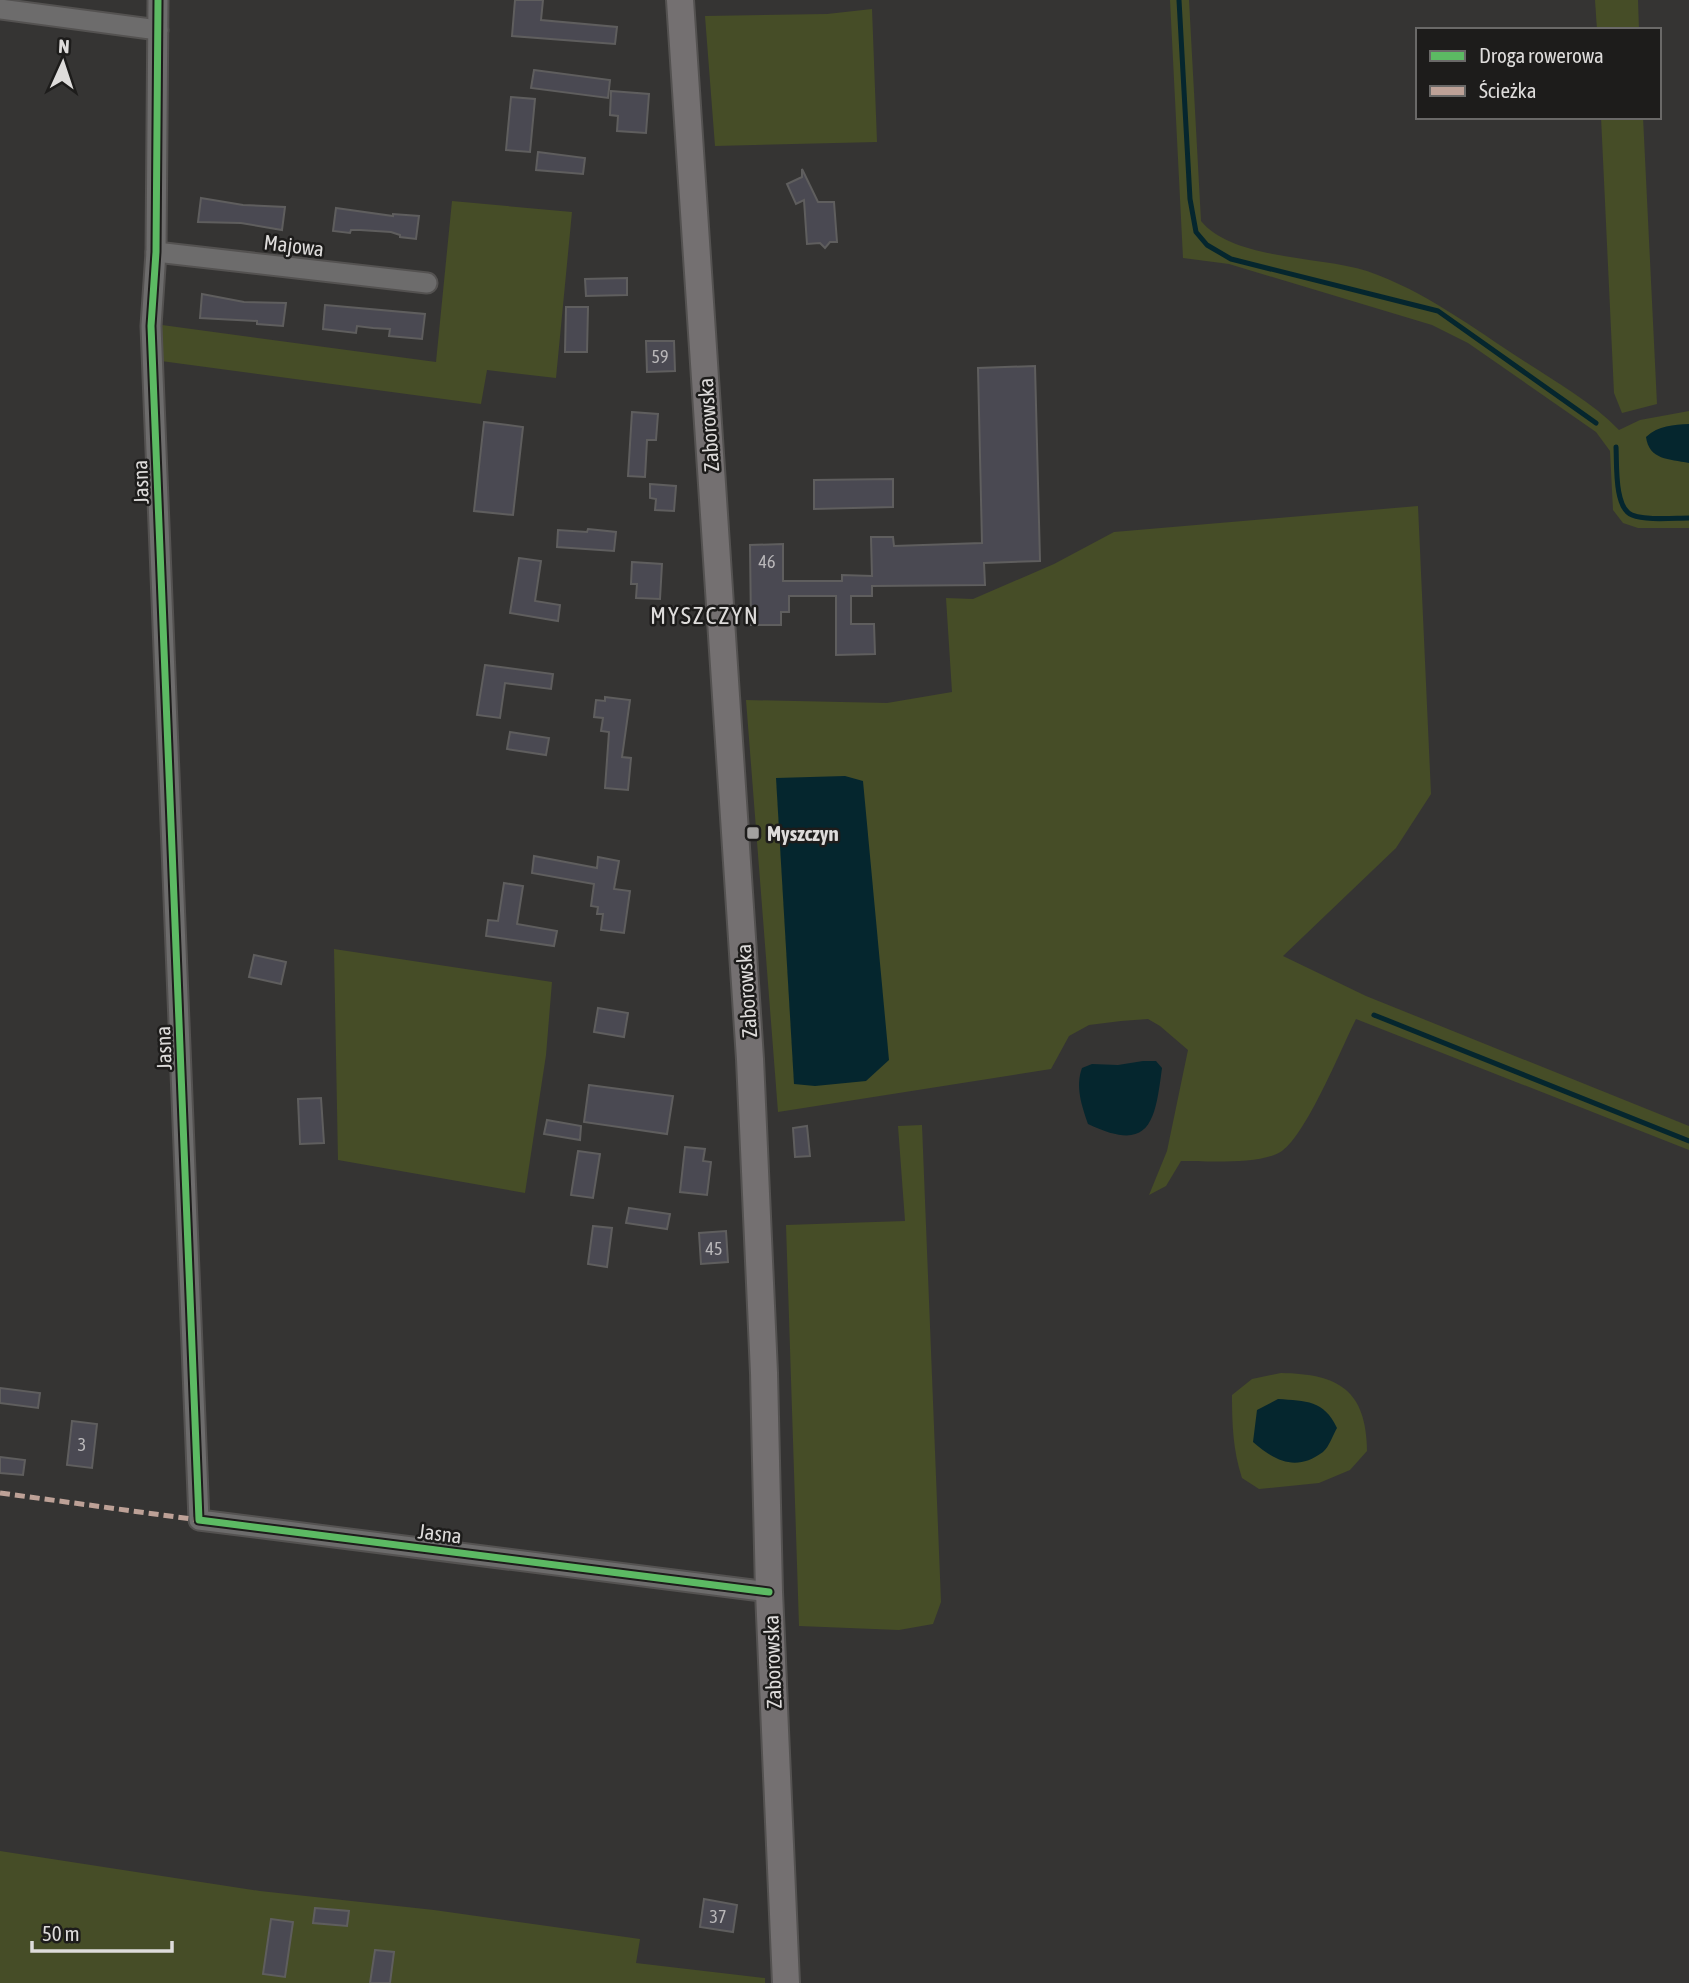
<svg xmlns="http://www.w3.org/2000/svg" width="1689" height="1983" viewBox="0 0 1689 1983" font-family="'Asap Condensed',sans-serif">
	<rect width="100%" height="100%" fill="#353433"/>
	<!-- green -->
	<g fill="#464d27">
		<path d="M1170,0H1189L1201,221C1233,260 1320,256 1367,271C1425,291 1473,328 1524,361C1556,382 1592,402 1619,430L1640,420L1689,411V528H1638L1623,523L1613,510L1610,451L1596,432L1468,343L1432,325L1229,264L1183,258Z"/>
		<polygon points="1595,0 1638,0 1639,30 1597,30"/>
		<polygon points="872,9 877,142 715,146 705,16 827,14"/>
		<polygon points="1601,117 1643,117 1657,404 1622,413 1614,393"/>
		<polygon points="452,201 572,212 556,378 487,370 481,404 161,361 162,325 436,362"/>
		<path d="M1418,506L1431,794L1396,848L1283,956L1366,996L1689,1126V1150L1356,1019C1341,1049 1307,1133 1282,1151C1262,1165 1206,1161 1181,1161L1166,1186L1149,1195L1167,1151L1188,1050L1160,1026L1148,1019L1121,1021L1089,1025L1069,1036L1051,1069L778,1112L746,700L887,703L952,692L946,598L973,599L1054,564L1114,532Z"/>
		<polygon points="334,949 552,982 546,1055 525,1193 338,1160"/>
		<polygon points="922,1125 941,1602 933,1624 899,1630 799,1626 786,1225 905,1221 898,1126"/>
		<path d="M1281,1373C1339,1374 1366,1390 1367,1451L1350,1470L1319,1483L1259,1489L1242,1478C1233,1451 1232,1424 1232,1395L1252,1379Z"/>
		<polygon points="0,1851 260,1891 434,1910 640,1939 636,1963 765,1978 765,1983 0,1983"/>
	</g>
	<!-- water -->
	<g fill="#05262e">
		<path d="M1689,424V463C1669,459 1649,460 1646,437C1659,425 1673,425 1689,424Z"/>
		<polygon points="845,776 863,781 889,1060 866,1081 815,1086 794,1084 776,778"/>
		<path d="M1143,1061H1156L1162,1068C1155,1121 1151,1154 1088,1124C1082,1106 1075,1087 1082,1068L1092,1064L1118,1065Z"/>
		<path d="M1278,1399C1306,1401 1324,1400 1337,1428C1333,1435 1329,1447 1323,1452C1296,1472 1275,1461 1253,1442L1257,1410Z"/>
	</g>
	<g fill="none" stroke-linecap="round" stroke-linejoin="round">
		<!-- stream -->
		<g stroke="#05262e" stroke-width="5">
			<polyline points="1179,0 1190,199 1196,232 1207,245 1231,259 1438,311 1596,423"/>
			<path d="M1616,447C1617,463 1614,508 1632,515C1646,521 1674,518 1689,518"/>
			<polyline points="1374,1015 1689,1141"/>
		</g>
	</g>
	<!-- building -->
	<g fill="#4a4952" stroke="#5f5e5e" stroke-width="2">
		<polygon points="515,0 543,0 541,20 617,27 615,44 512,36"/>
		<polygon points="534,70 610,80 608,98 531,88"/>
		<polygon points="611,91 649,94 646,133 617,131 618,116 610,115"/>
		<polygon points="511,97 535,99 530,152 506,150"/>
		<polygon points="538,152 585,158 583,174 536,170"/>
		<polygon points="802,169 818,202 834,202 837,242 830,242 825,248 820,243 807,244 804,200 796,204 787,184 802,177"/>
		<polygon points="201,198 243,205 285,207 282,230 241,223 198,222"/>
		<polygon points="336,208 393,216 393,214 419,216 416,239 400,237 400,235 391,232 360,230 351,230 350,233 333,231"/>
		<polygon points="627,278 627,295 586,296 585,279"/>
		<polygon points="202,294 244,302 286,303 283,326 257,324 257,321 200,318"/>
		<polygon points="325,305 425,314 422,339 389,336 390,329 373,328 357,326 356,333 323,329"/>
		<polygon points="566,307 588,307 587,352 565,352"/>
		<polygon points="646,341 674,341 675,371 647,372"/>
		<polygon points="1035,366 1040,561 984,563 985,585 872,586 872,596 851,596 851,624 874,624 875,654 836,655 836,596 789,596 789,612 781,612 781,625 751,625 750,545 783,544 783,581 842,581 842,575 872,576 871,537 893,537 894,546 982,543 978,368"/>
		<polygon points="632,412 658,414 656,440 647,440 645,477 628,476"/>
		<polygon points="484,422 523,427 513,515 474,511"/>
		<polygon points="893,479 893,507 814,509 814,480"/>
		<polygon points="650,484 676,486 674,511 655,510 656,499 650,498"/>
		<polygon points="588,529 616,532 614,551 557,547 558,530 587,532"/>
		<polygon points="519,558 541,561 535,601 560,605 558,621 510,613"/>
		<polygon points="632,562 662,564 660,599 636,598 637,584 631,584"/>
		<polygon points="485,665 553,674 551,689 505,683 500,718 477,715"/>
		<polygon points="605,697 630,700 622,757 631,758 628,790 605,788 609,732 601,731 603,718 594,717 596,700 605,701"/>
		<polygon points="510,732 549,738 546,755 507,749"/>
		<polygon points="534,856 597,868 598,857 619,861 614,889 630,891 624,933 601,930 603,914 597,914 598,907 591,906 594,884 532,873"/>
		<polygon points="504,883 523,886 517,924 557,931 554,946 486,936 488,920 498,921"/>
		<polygon points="254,955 286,962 281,984 249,977"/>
		<polygon points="598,1008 628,1013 624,1037 594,1032"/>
		<polygon points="589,1085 673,1096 667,1134 584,1122"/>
		<polygon points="321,1098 324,1143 300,1144 298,1099"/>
		<polygon points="547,1120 581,1126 580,1140 544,1134"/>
		<polygon points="807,1126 810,1156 795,1157 793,1128"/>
		<polygon points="685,1147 705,1149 703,1161 711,1162 707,1195 680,1192"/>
		<polygon points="578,1151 600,1154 593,1198 571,1195"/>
		<polygon points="629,1208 670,1214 667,1229 626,1223"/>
		<polygon points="593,1226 612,1228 607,1267 588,1264"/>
		<polygon points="726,1231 728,1262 701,1264 699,1233"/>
		<polygon points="0,1388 40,1393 38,1408 0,1403"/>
		<polygon points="72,1421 97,1424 92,1468 67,1465"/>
		<polygon points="0,1457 25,1460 23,1475 0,1473"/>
		<polygon points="704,1899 737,1905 733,1932 700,1927"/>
		<polygon points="315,1908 349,1911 347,1926 313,1923"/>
		<polygon points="271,1919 293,1922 285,1977 263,1974"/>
		<polygon points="375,1950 394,1952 390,1983 370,1983"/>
	</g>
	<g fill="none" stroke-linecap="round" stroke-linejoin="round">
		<!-- minor casing -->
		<g stroke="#545251" stroke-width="23">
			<g id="minor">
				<polyline points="158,0 156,252 151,326 199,1520 769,1592"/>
				<polyline points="0,9 158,30"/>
				<polyline points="156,252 427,283"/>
			</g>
		</g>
		<!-- secondary casing -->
		<g stroke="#545251" stroke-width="30">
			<polyline id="secondary" points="680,0 750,1059 764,1373 769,1592 786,1983"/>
		</g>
		<!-- minor -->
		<use href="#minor" stroke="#6d6c6c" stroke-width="19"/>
		<!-- secondary -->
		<use href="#secondary" stroke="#747071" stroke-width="26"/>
		<!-- quiet -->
		<polyline stroke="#bda197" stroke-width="5" stroke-dasharray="10 5" stroke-linecap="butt" points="0,1493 199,1520"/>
		<!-- cycleway casing -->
		<g stroke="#1d1c1b" stroke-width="11">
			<polyline id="cycleway" points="158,0 156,252 151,326 199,1520 769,1592"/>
		</g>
		<!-- cycleway -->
		<use href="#cycleway" stroke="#5cba63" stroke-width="7"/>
	</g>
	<!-- markers -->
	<rect fill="#a3a1a0" stroke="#1d1c1b" stroke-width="2.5" x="746" y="826" width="14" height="14" rx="3.5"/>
	<g text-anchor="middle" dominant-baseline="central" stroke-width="5" stroke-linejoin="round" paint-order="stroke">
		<!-- number labels -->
		<g font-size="18" fill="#b9b7b9">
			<text x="660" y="356">59</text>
			<text x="767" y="561">46</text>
			<text x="714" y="1248">45</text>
			<text x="82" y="1444">3</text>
			<text x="718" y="1916">37</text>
		</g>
		<!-- street labels -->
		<g font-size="21" fill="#dedcdb" stroke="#1d1c1b">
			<text transform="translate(294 245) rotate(7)">Majowa</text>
			<text transform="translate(708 425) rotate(-94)">Zaborowska</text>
			<text transform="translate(140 482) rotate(-92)">Jasna</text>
			<text transform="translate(746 991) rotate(-94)">Zaborowska</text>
			<text transform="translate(163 1048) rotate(-92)">Jasna</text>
			<text transform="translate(440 1533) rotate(7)">Jasna</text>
			<text transform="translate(772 1662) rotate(-92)">Zaborowska</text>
		</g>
		<!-- poi labels -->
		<g font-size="21" font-weight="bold" fill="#dedcdb" stroke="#1d1c1b" text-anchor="start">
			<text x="767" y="833">Myszczyn</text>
		</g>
		<!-- quarter labels -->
		<g font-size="24" letter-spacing="2" fill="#dedcdb" stroke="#1d1c1b">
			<text x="705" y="615">MYSZCZYN</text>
		</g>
	</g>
	<!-- legend -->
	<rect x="1416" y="28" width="245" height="91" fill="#1d1c1b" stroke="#6a6968" stroke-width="2"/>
	<rect x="1430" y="51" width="35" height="10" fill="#5cba63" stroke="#6a6968" stroke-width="2"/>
	<text x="1479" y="63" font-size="21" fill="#dedcdb">Droga rowerowa</text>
	<rect x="1430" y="86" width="35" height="10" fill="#bda197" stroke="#6a6968" stroke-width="2"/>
	<text x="1479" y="98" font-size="21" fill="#dedcdb">Ścieżka</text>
	<!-- north arrow -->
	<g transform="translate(63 63) rotate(3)" stroke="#1d1c1b" stroke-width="5" paint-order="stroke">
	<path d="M0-5L12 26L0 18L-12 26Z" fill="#dedcdb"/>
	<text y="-10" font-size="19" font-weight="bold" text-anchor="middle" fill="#dedcdb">N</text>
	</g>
	<!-- scale -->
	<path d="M32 1941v10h140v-10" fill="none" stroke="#dedcdb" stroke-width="3.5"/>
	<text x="42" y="1941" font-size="21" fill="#dedcdb" stroke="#1d1c1b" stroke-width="5" paint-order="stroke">50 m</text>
</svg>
